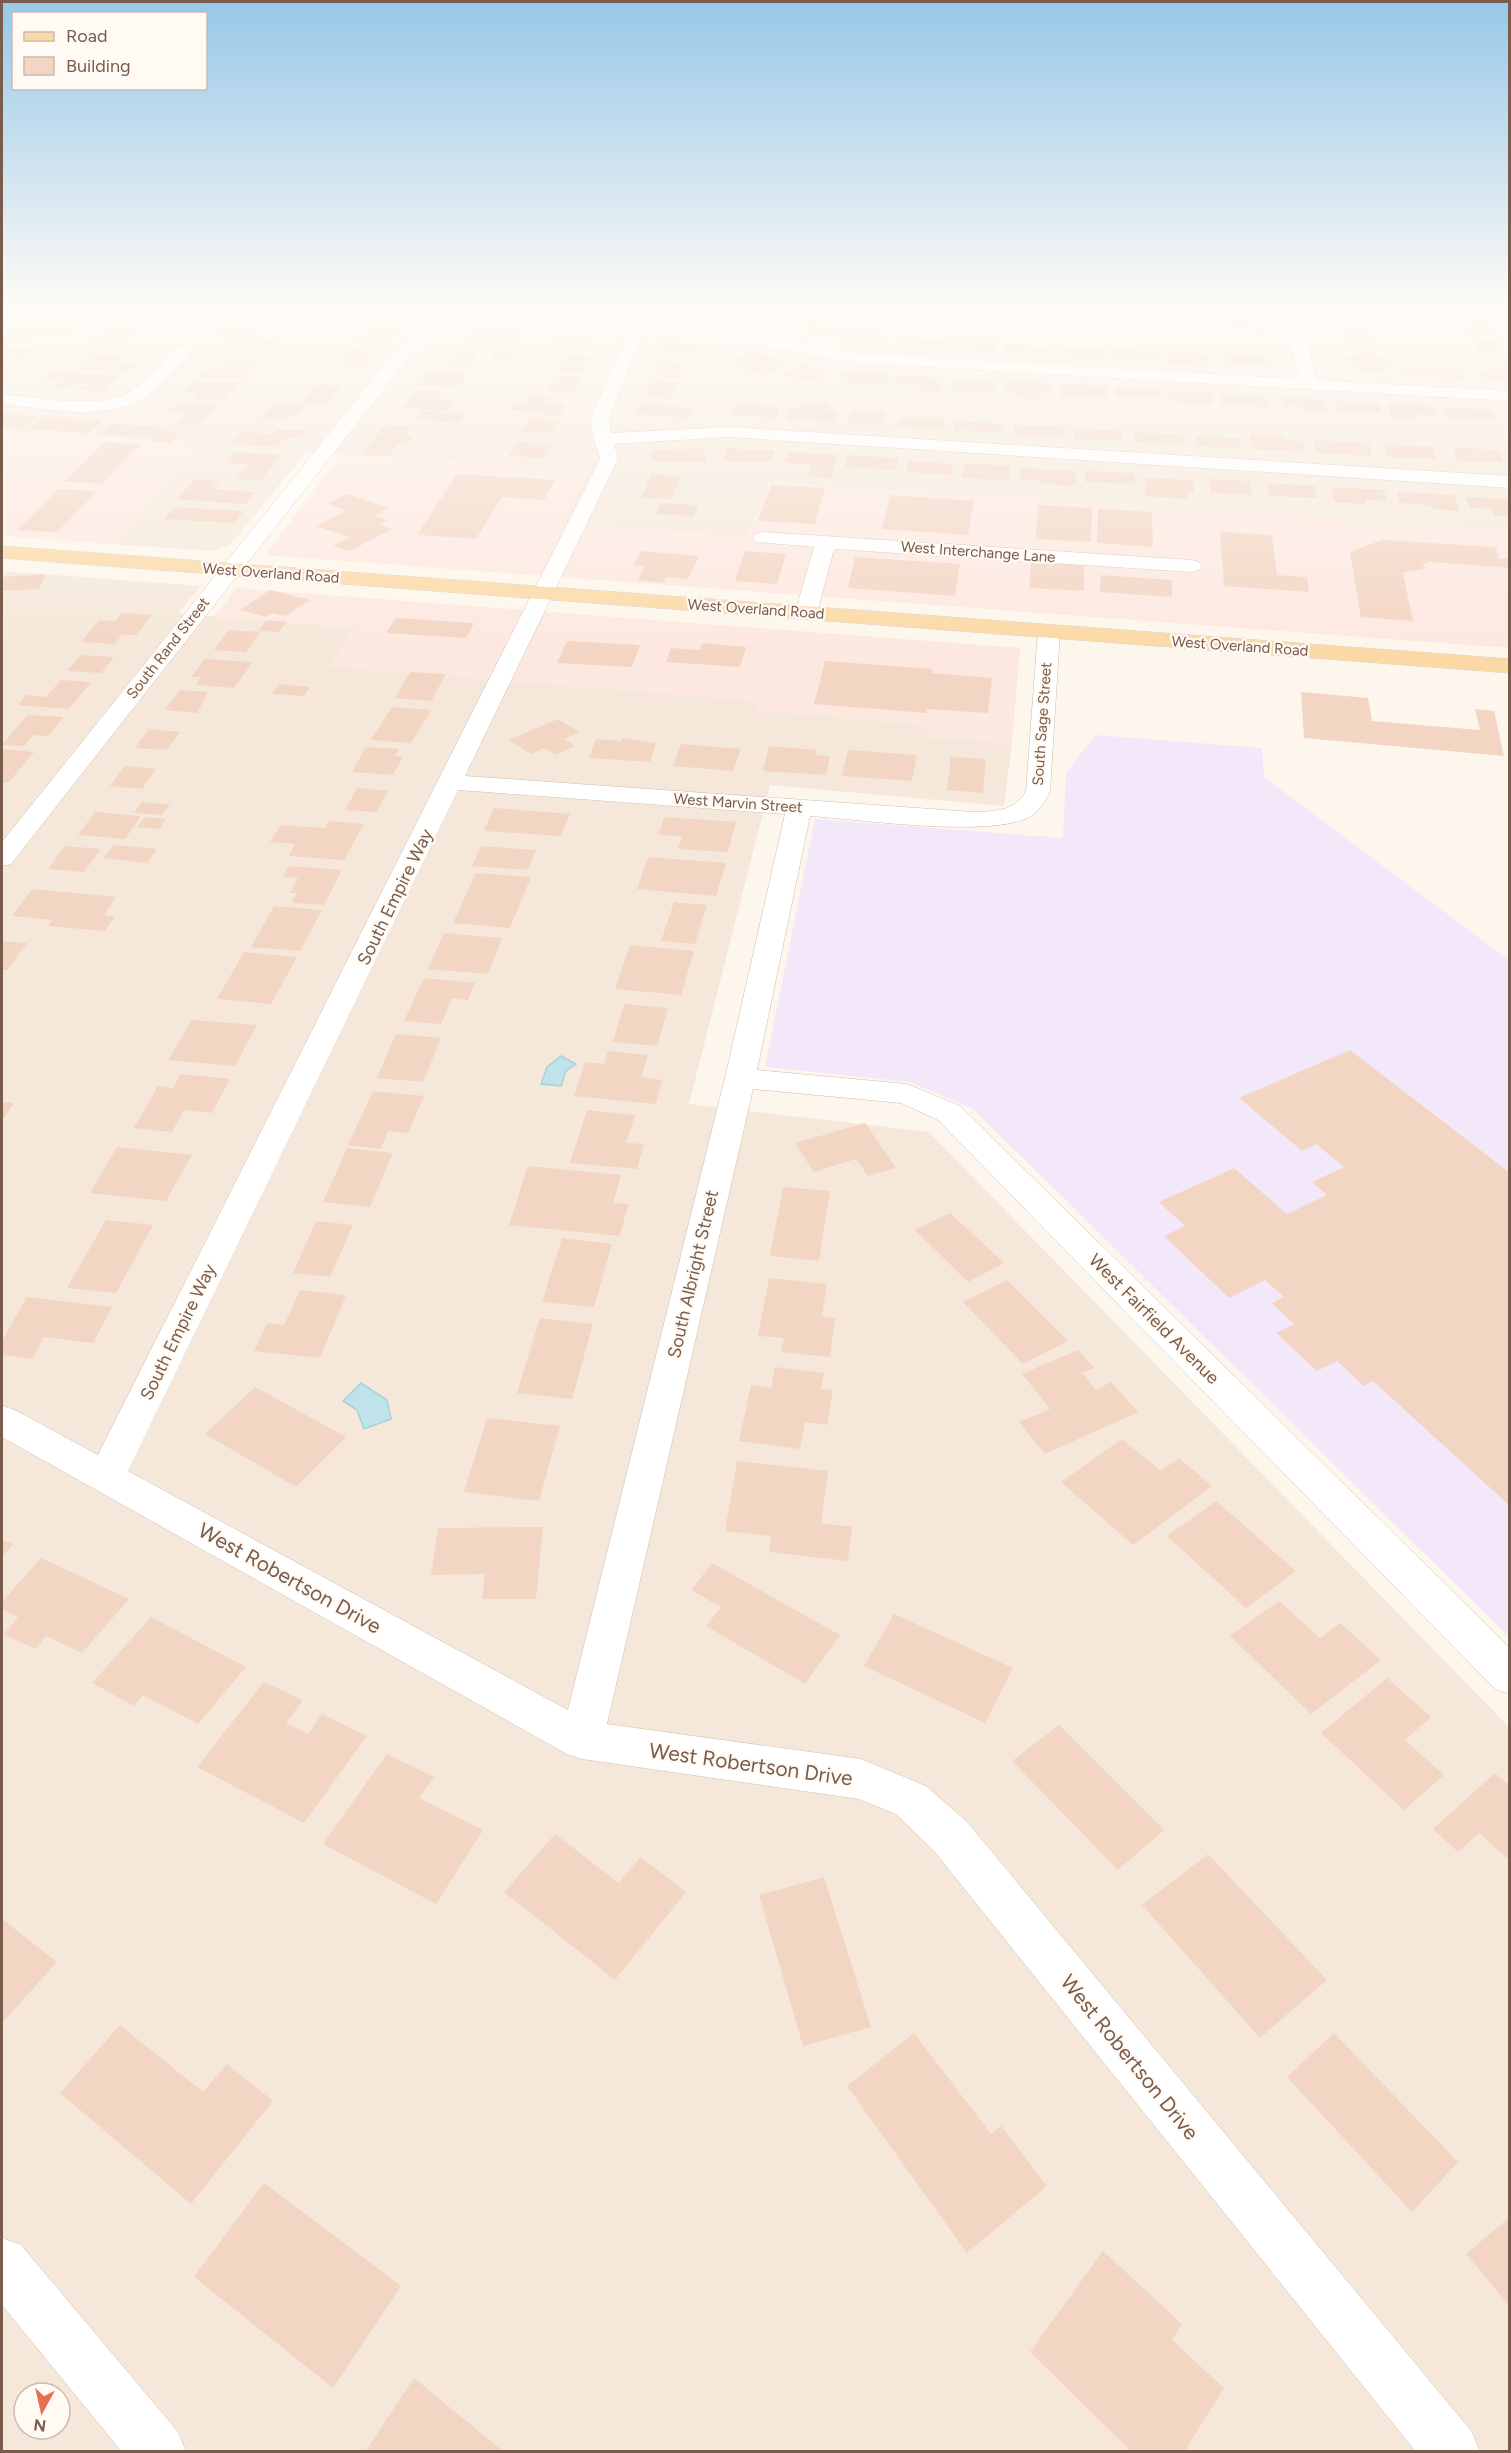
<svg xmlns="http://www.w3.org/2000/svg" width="1511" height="2453" viewBox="0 0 1511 2453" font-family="Figtree,sans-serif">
	<rect width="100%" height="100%" fill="#fdf6ec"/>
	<!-- residential -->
	<g fill="#f5e8da" fill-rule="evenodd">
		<polygon points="2,309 1509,309 1509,531 769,482 748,537 560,524 587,469 306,453 230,545 212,551 112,544 204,444 2,432"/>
		<path d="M2,571L201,586L178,613L354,628L331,666L757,701L755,709L929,726L928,737L1012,743L1004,806L770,785L689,1104L929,1132L1509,1727V2451H2ZM24,2393H60V2429H24Z"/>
	</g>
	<!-- commercial -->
	<g fill="#fde8e0">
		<polygon points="2,432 106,439 204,444 112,544 2,536"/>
		<polygon points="340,456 588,469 561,524 748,537 768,482 1509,531 1509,648 265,555"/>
		<polygon points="236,588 1020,648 1012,743 928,737 929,726 755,709 757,701 331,667 353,628 215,616"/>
	</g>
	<!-- education -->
	<polygon fill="#f3e8fa" points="1095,735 1262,748 1264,777 1509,960 1509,1637 973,1109 910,1082 765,1067 815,819 1063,838 1066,773"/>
	<!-- water -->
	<g fill="#bfe3e8" stroke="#a5d3da" stroke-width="1.5">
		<polygon points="561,1056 576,1064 566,1071 561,1086 541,1084 547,1067"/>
		<polygon points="361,1383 387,1400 391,1419 364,1429 357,1410 343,1401"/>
	</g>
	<!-- building -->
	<g fill="#f3d5c3">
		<polygon points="33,309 58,309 50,316 26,315"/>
		<polygon points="398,309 423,309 411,324 386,322"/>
		<polygon points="556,309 608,309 609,311 560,316"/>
		<polygon points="684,309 697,309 738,315 728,323 682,318 678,321 670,320"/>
		<polygon points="1037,309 1083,309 1082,316 1055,315 1055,318 1035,317"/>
		<polygon points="1103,309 1143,310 1144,318 1103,316"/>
		<polygon points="1467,309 1492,309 1495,317 1470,315"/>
		<polygon points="63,310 92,312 84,318 55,316"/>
		<polygon points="282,311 315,312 308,321 260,319 264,315 278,315"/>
		<polygon points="1162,311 1208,314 1208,324 1162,321"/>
		<polygon points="171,313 195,314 191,318 211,319 202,328 179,327 184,323 162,321"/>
		<polygon points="752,313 794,321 783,328 741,320"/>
		<polygon points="1335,313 1374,315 1376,321 1362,320 1364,326 1338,325"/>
		<polygon points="1225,316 1249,317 1250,322 1265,323 1266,331 1226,329"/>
		<polygon points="1463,318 1499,320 1503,327 1492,326 1495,334 1469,333"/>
		<polygon points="807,320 842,326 826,337 816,335 821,332 793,329"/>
		<polygon points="18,324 42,326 20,343 2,342 2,337"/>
		<polygon points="381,326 403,328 378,347 356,344"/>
		<polygon points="45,327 73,328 65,335 36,333"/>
		<polygon points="235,327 278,343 259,349 226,341 231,339 216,334"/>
		<polygon points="111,328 138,329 120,345 92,344"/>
		<polygon points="1342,330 1368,331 1372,348 1346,346"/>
		<polygon points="846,331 886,335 881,343 840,342"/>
		<polygon points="475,332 521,334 517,340 507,339 501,348 466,347"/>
		<polygon points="588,336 591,343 577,344 580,350 561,351 556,338"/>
		<polygon points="899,338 946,340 945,348 898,346"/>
		<polygon points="1472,339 1498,340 1505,355 1478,354"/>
		<polygon points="952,341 997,343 996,352 951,350"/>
		<polygon points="667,344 711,346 707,354 662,352"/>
		<polygon points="1005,344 1050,347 1049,355 1004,353"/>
		<polygon points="2,346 42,348 24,357 2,356"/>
		<polygon points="1062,347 1104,349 1104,358 1061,356"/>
		<polygon points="354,348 376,349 366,362 343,361"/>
		<polygon points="1111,349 1159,351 1159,361 1111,359"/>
		<polygon points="457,351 479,352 469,366 447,365"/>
		<polygon points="496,351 516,352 509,361 489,360"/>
		<polygon points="1370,351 1392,363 1383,364 1392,368 1365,374 1351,367 1359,365 1343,357"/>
		<polygon points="750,352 791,361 768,375 738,368 744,365 732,362"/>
		<polygon points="1166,352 1209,354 1210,366 1166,364"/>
		<polygon points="91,353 124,355 107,370 74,368"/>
		<polygon points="1220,353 1266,356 1271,365 1227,365"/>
		<polygon points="568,355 591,356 581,373 558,372"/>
		<polygon points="230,361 258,363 242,379 198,377 209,366 225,366"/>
		<polygon points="660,362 685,363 678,378 653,376"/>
		<polygon points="343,363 365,364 361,369 338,368"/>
		<polygon points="118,364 137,365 131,371 111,370"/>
		<polygon points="798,364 829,369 815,381 783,375"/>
		<polygon points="1504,365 1510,367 1510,378 1497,382 1476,374"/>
		<polygon points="1404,366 1461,369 1464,378 1407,375"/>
		<polygon points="843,371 888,373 886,384 840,382"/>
		<polygon points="53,372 120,376 102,391 78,389 86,383 42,380"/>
		<polygon points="429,372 467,374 457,388 419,386"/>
		<polygon points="556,376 581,377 573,393 547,391"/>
		<polygon points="896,376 943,378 941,392 920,391 922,385 894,384"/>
		<polygon points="952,378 994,380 993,392 950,390"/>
		<polygon points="194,381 238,383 222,401 192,399 198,393 183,392"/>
		<polygon points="653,381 677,382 670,399 645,397"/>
		<polygon points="1006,381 1050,383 1049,394 1039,393 1039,399 1015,398 1016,393 1004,392"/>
		<polygon points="57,383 74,384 67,390 49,389"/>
		<polygon points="317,384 342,386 327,404 301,403"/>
		<polygon points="1061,384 1106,386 1106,398 1060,396"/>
		<polygon points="1115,387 1158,389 1159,398 1115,396"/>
		<polygon points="416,390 443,391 437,400 453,401 446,411 403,408"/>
		<polygon points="1168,391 1212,393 1213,404 1169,401"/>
		<polygon points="1220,394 1267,397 1268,407 1221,404"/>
		<polygon points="527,396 549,397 546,403 565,404 559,416 541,416 544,411 510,410 514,403 523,403"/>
		<polygon points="1282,397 1324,400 1328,413 1306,412 1305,407 1284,406"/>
		<polygon points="1336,401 1378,403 1381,412 1338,410"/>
		<polygon points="178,402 219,405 199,425 175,424 187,412 169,411"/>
		<polygon points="802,402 829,403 826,411 837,411 834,422 787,419 791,408 800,409"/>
		<polygon points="272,404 304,406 287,420 260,418"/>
		<polygon points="643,404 694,408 688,418 635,414"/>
		<polygon points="737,404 780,407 776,418 733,415"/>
		<polygon points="1388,404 1433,406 1436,416 1413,414 1415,420 1392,418"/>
		<polygon points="1443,407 1493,410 1496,420 1446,417"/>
		<polygon points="851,410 885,412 882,425 848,423"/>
		<polygon points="420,411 466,414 460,423 413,420"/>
		<polygon points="2,414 38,416 24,428 2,427"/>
		<polygon points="42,417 102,421 89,433 29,429"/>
		<polygon points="900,417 945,419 943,430 897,427"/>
		<polygon points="530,418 560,420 552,433 522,432"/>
		<polygon points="955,421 1004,424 1003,433 954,430"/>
		<polygon points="111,424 160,427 156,430 180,432 169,443 148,441 152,438 99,434"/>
		<polygon points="385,425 411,427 406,435 414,435 408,444 399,443 389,456 362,455"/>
		<polygon points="1014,425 1063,427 1063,437 1013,435"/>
		<polygon points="1074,428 1122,431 1122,441 1073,439"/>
		<polygon points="278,429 307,431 300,439 285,438 277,447 230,444 241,432 273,434"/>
		<polygon points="1135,432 1184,435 1185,445 1135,442"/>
		<polygon points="1250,434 1285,436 1286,440 1304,441 1306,452 1252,449"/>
		<polygon points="1195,436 1240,438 1241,449 1196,446"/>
		<polygon points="1314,440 1369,443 1372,456 1317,453"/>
		<polygon points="105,442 140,445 101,484 64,481"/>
		<polygon points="518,442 552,444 544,458 509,456"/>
		<polygon points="1384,444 1433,447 1437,459 1387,457"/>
		<polygon points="1453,447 1499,450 1503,461 1458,461"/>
		<polygon points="703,448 706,462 653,461 651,450"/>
		<polygon points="728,448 775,451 772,461 723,461"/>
		<polygon points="234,452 281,455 261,480 236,479 248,464 225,463"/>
		<polygon points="787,452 838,455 831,478 808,476 812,464 784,463"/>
		<polygon points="848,455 898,458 896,470 845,467"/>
		<polygon points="909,461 953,464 952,475 906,472"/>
		<polygon points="964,463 1011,466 1010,481 962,478"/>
		<polygon points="1021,468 1077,471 1076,486 1041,484 1041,480 1020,479"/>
		<polygon points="1085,471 1134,473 1135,484 1085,482"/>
		<polygon points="457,474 555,480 544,500 502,497 476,539 417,535"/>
		<polygon points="652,474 681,476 671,499 641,498"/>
		<polygon points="1145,478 1193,480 1194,492 1187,492 1188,499 1145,496"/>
		<polygon points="196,479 220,481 212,489 256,492 245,504 176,499"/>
		<polygon points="1209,479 1250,481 1252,495 1211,493"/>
		<polygon points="1267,483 1315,486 1317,498 1269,496"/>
		<polygon points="771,485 825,488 815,524 758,521"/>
		<polygon points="1331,487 1384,490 1387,501 1365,500 1366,504 1334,502"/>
		<polygon points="59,489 98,491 57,532 17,530"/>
		<polygon points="1397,492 1454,495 1460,511 1432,509 1431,505 1400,503"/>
		<polygon points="347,494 390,508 374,516 388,520 379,525 392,529 350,551 333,546 350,537 316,526 347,510 327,504"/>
		<polygon points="890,495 974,501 968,535 882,529"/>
		<polygon points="1466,497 1510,499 1510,517 1494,516 1492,509 1470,508"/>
		<polygon points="660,503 698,505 694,516 656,514"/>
		<polygon points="1038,505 1092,508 1091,542 1036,539"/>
		<polygon points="174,507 244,511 234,523 164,519"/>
		<polygon points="1098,509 1152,512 1153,547 1097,543"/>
		<polygon points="1220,532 1272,535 1277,575 1307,577 1309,592 1224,586"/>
		<polygon points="1382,540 1496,547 1499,559 1510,559 1510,568 1430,562 1421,565 1427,568 1403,573 1413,621 1361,617 1350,552"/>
		<polygon points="641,551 699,556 688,579 666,577 664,583 638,580 645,566 634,565"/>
		<polygon points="745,551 786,554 777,584 735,581"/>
		<polygon points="855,557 960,564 955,596 848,588"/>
		<polygon points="1031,562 1084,565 1084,591 1029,588"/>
		<polygon points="46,574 39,589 2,591 2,577"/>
		<polygon points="1101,575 1172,580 1172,597 1100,592"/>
		<polygon points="270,590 310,600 286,616 272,613 266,617 240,610"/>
		<polygon points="122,613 152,615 136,635 122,635 114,644 81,642 99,620 115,621"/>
		<polygon points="396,618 474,623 466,638 386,633"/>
		<polygon points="266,620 287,622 279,632 259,631"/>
		<polygon points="229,630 260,632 246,652 214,650"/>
		<polygon points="567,641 640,645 632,667 557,663"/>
		<polygon points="702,643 746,647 740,667 666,662 671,648 700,650"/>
		<polygon points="81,655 114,657 101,673 67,671"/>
		<polygon points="205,659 253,662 234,688 196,685 201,677 191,677"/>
		<polygon points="825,661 933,669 932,673 992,678 988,713 927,709 927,713 814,704"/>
		<polygon points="410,672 446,674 431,701 395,698"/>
		<polygon points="61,680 91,682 69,709 18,705 26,695 46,697"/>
		<polygon points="279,684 310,687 304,696 272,694"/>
		<polygon points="180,690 208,692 197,713 165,710"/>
		<polygon points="1301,692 1368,698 1372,721 1480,730 1475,709 1494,711 1504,756 1304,738"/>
		<polygon points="392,707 431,710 411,743 371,740"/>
		<polygon points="27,715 64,717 48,736 33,735 24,746 2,745"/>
		<polygon points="558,719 579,732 564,739 575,746 555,755 544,748 531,754 509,740"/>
		<polygon points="149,729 180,732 166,750 135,748"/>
		<polygon points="623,738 656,743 650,762 589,758 596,739 621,741"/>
		<polygon points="681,744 741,749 733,771 673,766"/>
		<polygon points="769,746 816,750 815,755 830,756 826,775 763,771"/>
		<polygon points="366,747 399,749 395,756 403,757 393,775 352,772"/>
		<polygon points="2,749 34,752 8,783 2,782"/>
		<polygon points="848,750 917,755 912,781 842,776"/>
		<polygon points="951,757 986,759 983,793 947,790"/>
		<polygon points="125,766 156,769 142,789 110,786"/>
		<polygon points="357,788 388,791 376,812 345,810"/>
		<polygon points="142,802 170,805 162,815 134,813"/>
		<polygon points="494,808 570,814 561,836 484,831"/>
		<polygon points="95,812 141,816 125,839 78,835"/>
		<polygon points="145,817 166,819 159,829 137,827"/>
		<polygon points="664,817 736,822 728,852 678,849 682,836 659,835"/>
		<polygon points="329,821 364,824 344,860 289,856 295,844 270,842 281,825 325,828"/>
		<polygon points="114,845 157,849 147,863 103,858"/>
		<polygon points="65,846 101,849 84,872 48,869"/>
		<polygon points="481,846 536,850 528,870 472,866"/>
		<polygon points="648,857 726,863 716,896 637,889"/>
		<polygon points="289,866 342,870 324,905 292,903 297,893 290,893 298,878 283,877"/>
		<polygon points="476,873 531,877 510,928 453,923"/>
		<polygon points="32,889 116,897 104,915 115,916 105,931 48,926 53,920 12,916"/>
		<polygon points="674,902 707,905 695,944 661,941"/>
		<polygon points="274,906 322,910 300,951 251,947"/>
		<polygon points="444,933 502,938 488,974 428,969"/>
		<polygon points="2,941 27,943 7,970 2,970"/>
		<polygon points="630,945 694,951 681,995 615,989"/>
		<polygon points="244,952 297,957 271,1004 217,999"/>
		<polygon points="424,978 475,983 468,1000 452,998 441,1024 404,1021"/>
		<polygon points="624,1004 668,1008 657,1046 613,1042"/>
		<polygon points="192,1020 257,1025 235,1066 168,1060"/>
		<polygon points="396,1034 441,1038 423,1082 377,1078"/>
		<polygon points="1350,1050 1510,1173 1510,1506 1373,1381 1364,1386 1337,1361 1317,1371 1276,1333 1294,1324 1272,1303 1284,1297 1265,1280 1229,1298 1164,1236 1185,1226 1159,1202 1234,1168 1287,1214 1327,1195 1312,1182 1344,1167 1316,1144 1302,1151 1239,1098"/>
		<polygon points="608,1051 648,1055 641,1077 662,1080 656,1104 574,1096 585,1062 604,1064"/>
		<polygon points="180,1074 230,1079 212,1113 184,1110 172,1132 134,1128 158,1086 173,1088"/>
		<polygon points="373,1091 424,1096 408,1133 388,1131 381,1149 348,1145"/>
		<polygon points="2,1102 14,1103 2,1121"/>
		<polygon points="587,1110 635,1115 626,1143 644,1144 637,1169 570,1163"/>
		<polygon points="865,1123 896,1168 868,1176 856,1159 814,1172 795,1143"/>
		<polygon points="117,1147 192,1155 166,1201 90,1193"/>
		<polygon points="347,1148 393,1153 370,1207 323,1202"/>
		<polygon points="528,1166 621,1175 613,1203 628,1204 620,1236 509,1225"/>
		<polygon points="783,1187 830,1191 819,1261 770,1256"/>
		<polygon points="950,1213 1004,1263 968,1282 915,1230"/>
		<polygon points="106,1220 153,1225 116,1293 67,1288"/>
		<polygon points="316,1221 353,1225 330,1277 293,1273"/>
		<polygon points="562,1238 612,1244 594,1307 542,1302"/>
		<polygon points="769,1278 827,1284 822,1317 835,1318 830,1357 781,1352 784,1338 758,1336"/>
		<polygon points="1007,1280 1068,1341 1023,1364 963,1302"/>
		<polygon points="300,1290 346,1295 320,1358 254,1351 267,1323 284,1325"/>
		<polygon points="27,1297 112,1307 93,1343 44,1337 32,1359 2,1355 2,1341"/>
		<polygon points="540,1318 593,1324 572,1399 517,1393"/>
		<polygon points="1078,1350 1094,1368 1082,1373 1096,1390 1111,1382 1138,1412 1045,1454 1019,1422 1050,1409 1022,1374"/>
		<polygon points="775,1367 824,1373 821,1389 833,1390 827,1425 805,1422 800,1449 739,1441 751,1385 771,1388"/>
		<polygon points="255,1387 346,1437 296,1487 205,1434"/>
		<polygon points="487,1418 560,1426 539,1501 464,1492"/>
		<polygon points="1122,1439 1161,1471 1179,1458 1212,1486 1133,1545 1061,1482"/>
		<polygon points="737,1461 828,1471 821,1523 852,1527 848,1561 769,1552 771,1536 725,1531"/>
		<polygon points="1216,1501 1296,1571 1246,1608 1167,1536"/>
		<polygon points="543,1527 536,1599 482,1599 485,1574 431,1575 438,1528"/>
		<polygon points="2,1540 13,1544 2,1557"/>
		<polygon points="41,1558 129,1599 82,1653 46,1636 35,1649 4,1634 18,1617 2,1609 2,1602"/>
		<polygon points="712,1563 840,1635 805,1684 706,1626 721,1607 691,1590"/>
		<polygon points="1279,1601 1320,1638 1340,1623 1381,1660 1311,1714 1230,1636"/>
		<polygon points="894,1614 1013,1668 985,1723 864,1666"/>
		<polygon points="151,1617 246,1667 198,1724 143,1695 134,1706 92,1683"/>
		<polygon points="1387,1678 1431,1717 1405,1740 1444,1775 1404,1810 1321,1733"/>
		<polygon points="264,1682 303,1700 286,1723 308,1734 322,1714 367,1736 304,1823 197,1767"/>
		<polygon points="1059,1725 1164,1830 1118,1870 1012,1761"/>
		<polygon points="387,1754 434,1777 419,1798 483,1830 436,1904 323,1844"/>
		<polygon points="1495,1773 1510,1786 1510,1861 1479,1833 1458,1852 1433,1829"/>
		<polygon points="555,1834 619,1883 640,1857 686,1892 615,1980 504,1892"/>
		<polygon points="1208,1854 1327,1980 1260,2038 1142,1905"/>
		<polygon points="824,1877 871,2027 803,2046 759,1895"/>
		<polygon points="2,1919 57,1962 2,2023"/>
		<polygon points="120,2025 203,2092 227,2064 273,2101 191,2204 60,2093"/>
		<polygon points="914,2033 991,2134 1001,2126 1047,2186 967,2253 847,2086"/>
		<polygon points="1334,2033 1458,2162 1412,2212 1287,2077"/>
		<polygon points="264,2183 401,2286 333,2388 194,2277"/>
		<polygon points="1510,2217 1510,2306 1466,2254"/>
		<polygon points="1103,2251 1182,2324 1172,2340 1224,2388 1184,2452 1132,2452 1030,2352"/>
		<polygon points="414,2378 504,2452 365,2452"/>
	</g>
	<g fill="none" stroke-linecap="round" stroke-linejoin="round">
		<!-- minor casing -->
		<g stroke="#d1beb0" stroke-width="1">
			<g id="minor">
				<path d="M449,309H465L461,315L631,324L637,309H653L646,325L730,330L857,353L1298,379L1284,309H1300L1316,380L1510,391V401L857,363L730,340L642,335L609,418L611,433L729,427L1510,476V488L729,437L614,444L618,459L465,776L974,812C994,811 1015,812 1026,791L1038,631L1041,626H1057L1060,631L1050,791C1046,801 1040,810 1031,816C993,839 858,819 810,816L757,1070L907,1084L960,1106L1510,1648V1694L1495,1689L938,1120L901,1103L753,1089L607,1724L861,1759L926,1786L967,1822L1472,2432L1480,2452H1416L935,1852L896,1814L859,1799L582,1759L567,1754L2,1437V1406L15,1410L98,1455L600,459L591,428V418L627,334L454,324L408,358L11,864L2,866V842L396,350L445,316ZM458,790L785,814L725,1078L568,1710L128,1471Z"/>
				<path d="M183,347L189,348L191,352L189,356C173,370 159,390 141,400C101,421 44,409 2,404V394C37,397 98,410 129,392C148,381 162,362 177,348Z"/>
				<polygon points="763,532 1192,560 1199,562 1202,566 1199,570 1192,572 834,549 817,613 814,618 798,618 795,613 814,547 756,542 753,538 756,534"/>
				<polygon points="2,2238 21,2245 178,2432 186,2452 122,2452 2,2305"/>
			</g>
		</g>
		<!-- primary casing -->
		<g stroke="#dad1cd" stroke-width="1">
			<polygon id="primary" points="2,546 1510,659 1510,673 2,558"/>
		</g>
		<!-- minor -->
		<use href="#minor" fill="#fff" fill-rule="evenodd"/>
		<!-- primary -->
		<use href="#primary" fill="#fbd9a5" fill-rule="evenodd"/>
	</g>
	<!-- sky -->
	<linearGradient id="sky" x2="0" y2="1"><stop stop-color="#97c7e8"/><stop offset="0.47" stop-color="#fefbf6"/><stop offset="1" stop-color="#fefbf6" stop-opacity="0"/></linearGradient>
	<rect width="1511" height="652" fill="url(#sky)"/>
	<g text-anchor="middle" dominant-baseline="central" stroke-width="4.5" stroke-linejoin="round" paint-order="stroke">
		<!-- far-street labels -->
		<g font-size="15" fill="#7a5c4d" stroke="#fffaf3">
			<text transform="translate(978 552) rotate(4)">West Interchange Lane</text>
			<text transform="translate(271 573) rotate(4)">West Overland Road</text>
			<text transform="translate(756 609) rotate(4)">West Overland Road</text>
			<text transform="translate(1240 646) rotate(4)">West Overland Road</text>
			<text transform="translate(168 648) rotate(-52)">South Rand Street</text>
			<text transform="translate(1042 724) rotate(-86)">South Sage Street</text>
			<text transform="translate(738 803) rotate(4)">West Marvin Street</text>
		</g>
		<!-- street labels -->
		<g font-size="18" fill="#7a5c4d" stroke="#fffaf3">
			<text transform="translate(395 897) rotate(-64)">South Empire Way</text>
			<text transform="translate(693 1274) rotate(-77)">South Albright Street</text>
			<text transform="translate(1154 1319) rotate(45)">West Fairfield Avenue</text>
			<text transform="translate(178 1332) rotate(-64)">South Empire Way</text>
		</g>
		<!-- near-street labels -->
		<g font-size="21" fill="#7a5c4d" stroke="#fffaf3">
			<text transform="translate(290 1578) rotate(29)">West Robertson Drive</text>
			<text transform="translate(751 1764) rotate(8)">West Robertson Drive</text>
			<text transform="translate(1130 2057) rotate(51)">West Robertson Drive</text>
		</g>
	</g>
	<!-- border -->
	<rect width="1511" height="2453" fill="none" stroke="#7a5c4d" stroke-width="6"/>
	<!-- legend -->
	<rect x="12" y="12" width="195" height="78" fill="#fffaf3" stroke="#cabbb1" stroke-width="1.5"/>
	<rect x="24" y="32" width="30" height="9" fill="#fbd9a5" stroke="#cabbb1" stroke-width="1.5"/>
	<text x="66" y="42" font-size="18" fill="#7a5c4d">Road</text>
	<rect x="24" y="57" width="30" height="18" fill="#f3d5c3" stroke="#cabbb1" stroke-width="1.5"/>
	<text x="66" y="72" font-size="18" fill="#7a5c4d">Building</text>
	<!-- north arrow -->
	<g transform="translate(42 2411) rotate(188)"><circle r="28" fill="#fffaf3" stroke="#cabbb1" stroke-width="1.5"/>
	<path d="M0-4.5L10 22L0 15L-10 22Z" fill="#e76f51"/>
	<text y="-9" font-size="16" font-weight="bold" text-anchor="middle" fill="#7a5c4d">N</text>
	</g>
</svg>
